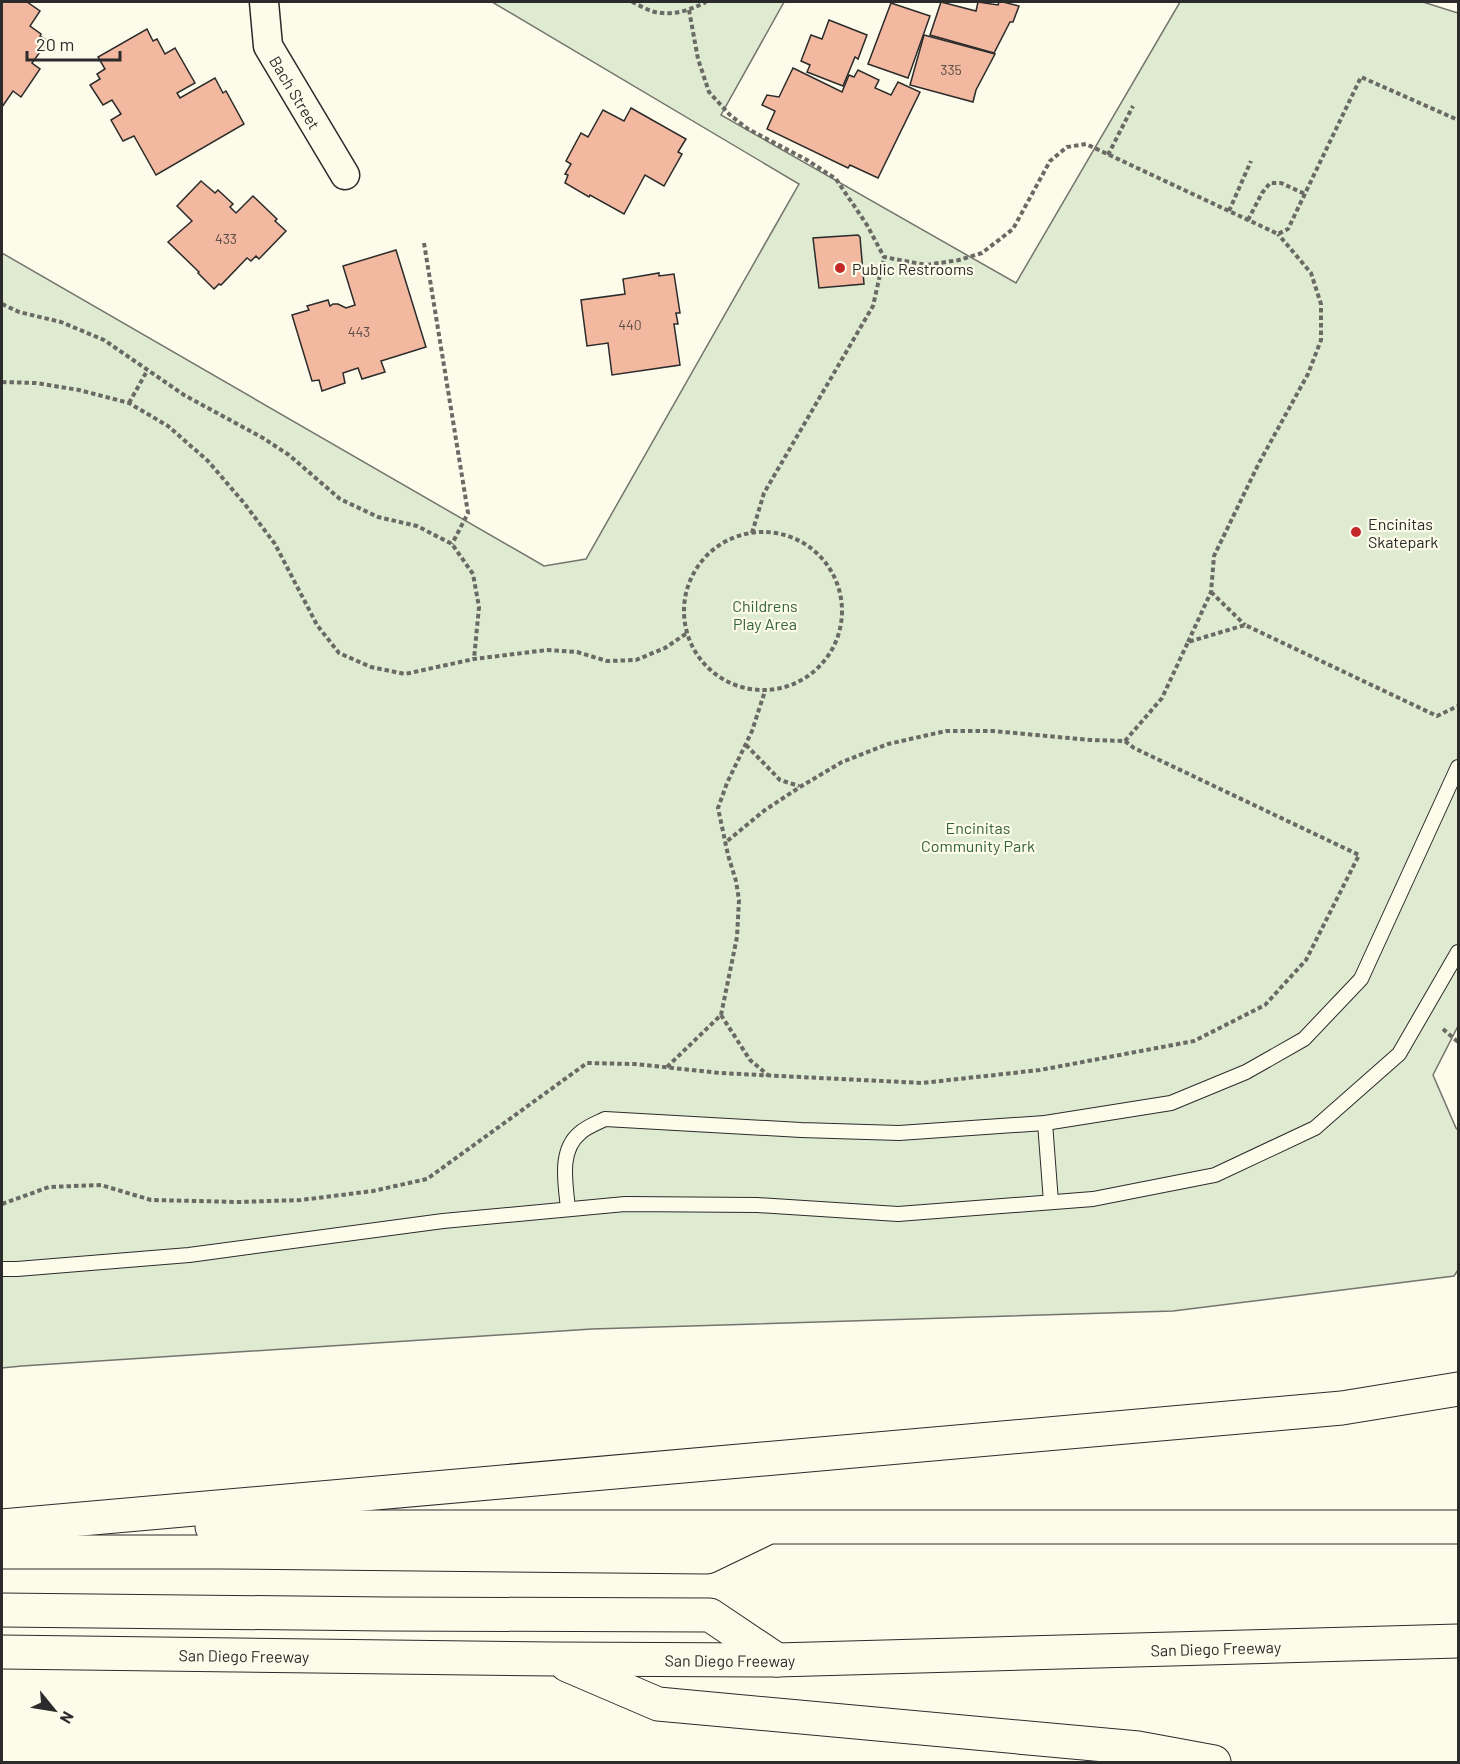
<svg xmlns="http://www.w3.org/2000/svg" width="1460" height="1764" viewBox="0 0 1460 1764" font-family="Barlow,sans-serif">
	<rect width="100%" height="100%" fill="#fdfbea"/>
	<!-- green -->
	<polygon fill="#deebd1" stroke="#74746e" stroke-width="1.5" points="492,2 784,2 721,115 1016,283 1180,2 1423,2 1458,13 1458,1026 1433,1075 1456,1128 1458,1130 1458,1270 1454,1276 1173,1311 592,1329 22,1366 2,1368 2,253 544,566 586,559 799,184"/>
	<!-- building -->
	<g fill="#f2b8a0" stroke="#2b2b2b" stroke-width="1.5">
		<polygon points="2,2 27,2 40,11 30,26 41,34 40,36 48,41 32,63 40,69 21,97 13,91 2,107"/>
		<polygon points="941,2 976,11 978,2 998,5 999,2 1003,2 1019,6 1013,22 1010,22 994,53 930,35"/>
		<polygon points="891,3 930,16 908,78 868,64"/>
		<polygon points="829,20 867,35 858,59 855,57 843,86 807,72 810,65 801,61 811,35 822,39"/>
		<polygon points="147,29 153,41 157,39 165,54 175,48 195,83 177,93 180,98 215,78 223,93 226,91 244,124 156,175 134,136 123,141 111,120 121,114 112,100 103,105 90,85 100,79 97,74 105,69 98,57"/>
		<polygon points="924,35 995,54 976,90 973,102 910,85"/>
		<polygon points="793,68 842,92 849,75 854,77 858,70 879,80 875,88 891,95 898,82 920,92 878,178 850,165 848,168 767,129 775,111 762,105 767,95 779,97"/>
		<polygon points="631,108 686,139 678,152 682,154 664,186 645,175 624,214 590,195 589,197 565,183 568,175 565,174 571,164 566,161 581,133 588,137 603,110 624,121"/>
		<polygon points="201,181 215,193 218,190 233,204 230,207 236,213 253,196 277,219 275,221 286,231 259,259 256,256 251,261 247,258 221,285 219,284 214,289 198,273 199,272 168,242 192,221 177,206"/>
		<polygon points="858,235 860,237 864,284 819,288 813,238"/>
		<polygon points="396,250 426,347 381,361 385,372 362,379 358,368 343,373 345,383 322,391 319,380 312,381 292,315 309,310 307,306 328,300 330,306 333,304 338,304 346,308 355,305 343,266"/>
		<polygon points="659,273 659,276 674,274 680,313 676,313 678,324 674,324 680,365 612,375 608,343 587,346 581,300 625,294 623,279"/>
	</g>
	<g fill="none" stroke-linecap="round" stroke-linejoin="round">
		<!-- service casing -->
		<g stroke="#2b2b2b" stroke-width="16">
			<g id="service">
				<polyline points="1045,1123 1051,1202"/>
				<path d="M568,1209C566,1185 558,1151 580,1133C586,1127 597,1123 605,1119L801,1130L899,1133L1045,1123L1171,1103L1246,1072L1304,1039L1361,979L1458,767"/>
				<polyline points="2,1269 17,1269 189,1255 443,1221 625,1204 757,1205 898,1214 1093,1199 1215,1175 1315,1128 1399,1054 1458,952"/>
			</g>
		</g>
		<!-- minor casing -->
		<g stroke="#2b2b2b" stroke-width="31">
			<g id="minor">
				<path id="s1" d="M264,2L268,46L345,175"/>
			</g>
		</g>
		<!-- motorway casing -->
		<g stroke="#2b2b2b" stroke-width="35">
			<g id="motorway">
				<polyline points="2,1526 1342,1408 1458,1389"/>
				<polyline points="212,1527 1458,1527"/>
				<polyline points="2,1552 221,1552 707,1557 763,1530"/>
				<polyline points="2,1610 387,1614 710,1615 777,1660"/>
				<path id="s2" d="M2,1652L554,1659L777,1660L1458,1641"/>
				<polyline points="567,1665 658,1704 1138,1748 1214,1762"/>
			</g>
		</g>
		<!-- path -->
		<g stroke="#6a6964" stroke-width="4" stroke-dasharray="4.5 3" stroke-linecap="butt">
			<path d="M632,2C639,5 647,10 655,12C674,16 690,10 706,2"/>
			<polyline points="689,10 698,59 709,92 730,115 748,129 807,160 836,179 867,225 884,257 926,265 959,260 982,253 1013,229 1050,161 1067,147 1086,144 1278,234 1288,229 1361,77 1458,120"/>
			<polyline points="1108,155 1133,106"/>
			<polyline points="1229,211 1251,161"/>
			<polyline points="1248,220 1262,193 1270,183 1281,183 1305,194"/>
			<polyline points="424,243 468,513 452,544"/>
			<polyline points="2,304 19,312 61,322 104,340 184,395 263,438 289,455 340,499 378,517 417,526 452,544 473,574 479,607 474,659"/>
			<polyline points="2,382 36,383 79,390 129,403 168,426 208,461 244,503 275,544 317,625 339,653 371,667 405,674 474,659 547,650 577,652 607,661 636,660 665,648 687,633"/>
			<polyline points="129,403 147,371"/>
			<circle cx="763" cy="611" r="79"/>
			<polyline points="752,533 764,493 873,306 884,257"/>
			<polyline points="1211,592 1245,625"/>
			<polyline points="1188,642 1211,592 1214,556 1259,463 1308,374 1321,340 1321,304 1311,273 1278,234"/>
			<polyline points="1125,741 1162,698 1188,642 1245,625 1437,716 1458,706"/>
			<polyline points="746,745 780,780 799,786"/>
			<polyline points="721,1015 750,1060 768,1075"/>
			<polyline points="1443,1029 1458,1042"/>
			<polyline points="667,1067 721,1015 737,937 739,900 736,881 728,855 718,808 727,783 752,731 765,691"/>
			<polyline points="2,1204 49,1187 101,1185 151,1200 239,1202 301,1200 373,1191 427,1179 587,1063 635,1064 720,1073 922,1083 1040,1070 1194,1041 1265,1005 1306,960 1359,855 1134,748 1125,741 1090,740 993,731 946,731 888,744 842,762 800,787 765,810 726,842"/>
		</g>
		<!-- service -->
		<use href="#service" stroke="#fdfbea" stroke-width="14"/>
		<!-- minor -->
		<use href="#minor" stroke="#fdfbea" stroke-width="28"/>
		<!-- motorway -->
		<use href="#motorway" stroke="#fdfbea" stroke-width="33"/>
	</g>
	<!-- markers -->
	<g fill="#c62828" stroke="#fdfbea" stroke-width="2">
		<circle cx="840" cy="268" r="6"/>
		<circle cx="1356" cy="532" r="6"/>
	</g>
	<g text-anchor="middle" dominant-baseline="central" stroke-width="4.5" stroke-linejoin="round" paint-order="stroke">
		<!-- number labels -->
		<g font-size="14" fill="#5d4e48">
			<text x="951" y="69">335</text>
			<text x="226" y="238">433</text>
			<text x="630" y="324">440</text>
			<text x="359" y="331">443</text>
		</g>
		<!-- street labels -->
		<g font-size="16" fill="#2b2b2b" stroke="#fdfbea">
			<text stroke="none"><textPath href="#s1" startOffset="98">Bach Street</textPath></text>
			<text stroke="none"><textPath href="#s2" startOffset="1214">San Diego Freeway</textPath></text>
			<text stroke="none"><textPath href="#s2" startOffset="242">San Diego Freeway</textPath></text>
			<text stroke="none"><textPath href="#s2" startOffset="728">San Diego Freeway</textPath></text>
		</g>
		<!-- poi labels -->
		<g font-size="16" fill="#2b2b2b" stroke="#fdfbea" text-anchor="start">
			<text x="852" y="268">Public Restrooms</text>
			<text x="1368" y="523">Encinitas<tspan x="1368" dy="18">Skatepark</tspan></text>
		</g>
		<!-- park labels -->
		<g font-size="16" fill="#34623c" stroke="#fdfbea">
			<text x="765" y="605">Childrens<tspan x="765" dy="18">Play Area</tspan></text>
			<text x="978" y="827">Encinitas<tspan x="978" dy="18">Community Park</tspan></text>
		</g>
	</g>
	<!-- border -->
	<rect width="1460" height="1764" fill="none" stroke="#2b2b2b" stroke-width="6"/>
	<!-- north arrow -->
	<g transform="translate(54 1710) rotate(120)" stroke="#fdfbea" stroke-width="4.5" paint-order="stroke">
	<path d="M0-4.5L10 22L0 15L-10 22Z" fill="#2b2b2b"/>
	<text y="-9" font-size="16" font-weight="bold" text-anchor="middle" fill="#2b2b2b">N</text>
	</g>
	<!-- scale -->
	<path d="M27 51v9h93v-9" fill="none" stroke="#2b2b2b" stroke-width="3"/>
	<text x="36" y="51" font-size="18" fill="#2b2b2b" stroke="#fdfbea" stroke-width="4.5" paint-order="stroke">20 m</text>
</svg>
